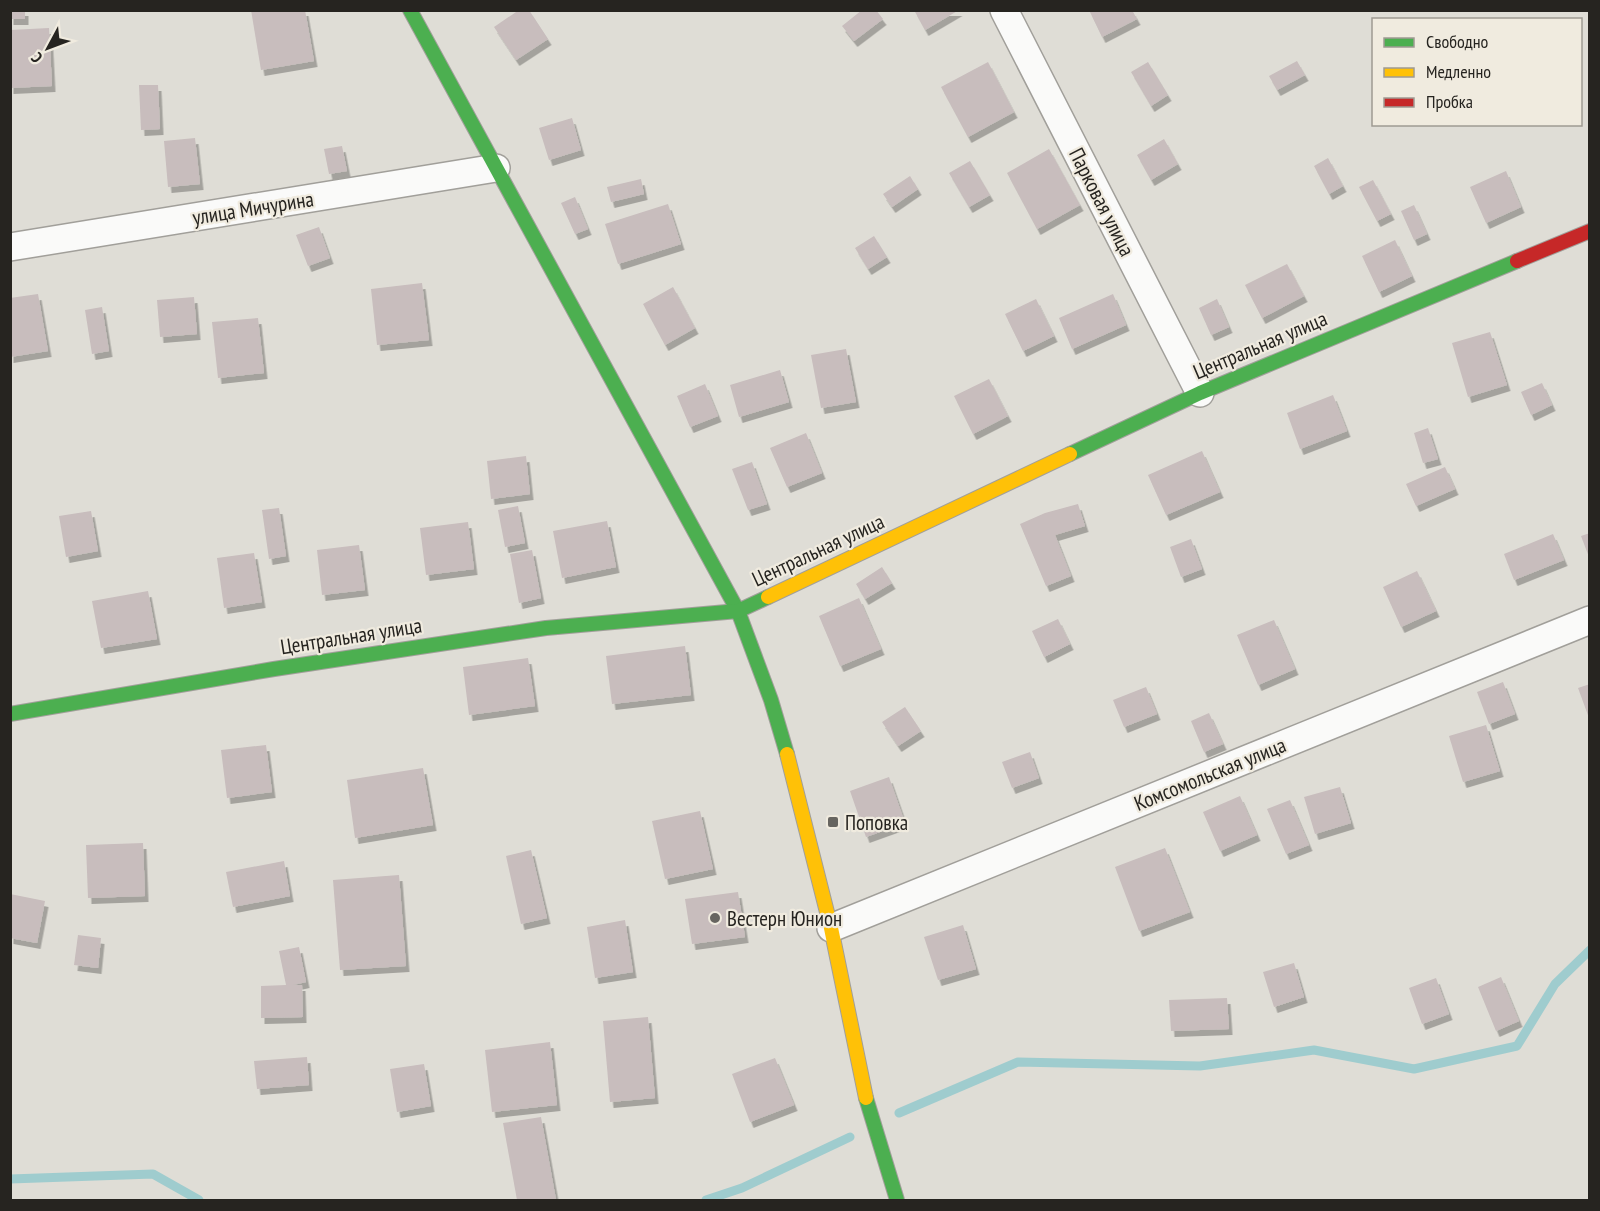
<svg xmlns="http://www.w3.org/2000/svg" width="1600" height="1211" viewBox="0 0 1600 1211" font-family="'PT Sans Narrow',sans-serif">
	<defs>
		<filter id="shadow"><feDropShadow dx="3.5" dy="6" stdDeviation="0" flood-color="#0004"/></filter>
	</defs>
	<rect width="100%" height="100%" fill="#dfddd6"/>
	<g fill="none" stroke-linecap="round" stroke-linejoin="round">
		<!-- stream -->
		<g stroke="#9fccce" stroke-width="9">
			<polyline points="899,1113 1018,1062 1200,1066 1314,1050 1414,1069 1517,1046 1555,984 1590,950"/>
			<polyline points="10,1179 153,1174 199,1200"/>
			<polyline points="706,1200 742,1188 850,1137"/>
		</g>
	</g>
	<!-- building -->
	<g fill="#c8bdbd" filter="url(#shadow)">
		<rect x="10" y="10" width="15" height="9"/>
		<polygon points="251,10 305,10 314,61 261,70"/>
		<polygon points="519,10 529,10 548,39 516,60 494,27"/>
		<polygon points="862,10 876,10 883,19 854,41 842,26"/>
		<polygon points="914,10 959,10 925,30"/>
		<polygon points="1089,10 1132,10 1137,19 1102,37"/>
		<polygon points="49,28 52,86 10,88 10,30"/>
		<polygon points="1297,61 1305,75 1277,90 1269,76"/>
		<polygon points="988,62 1014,112 968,137 941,87"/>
		<polygon points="1148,62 1168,95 1151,106 1131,72"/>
		<polygon points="139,85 158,85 160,129 141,130"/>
		<polygon points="572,118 581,150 549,160 539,128"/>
		<polygon points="195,138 200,184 168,187 164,141"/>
		<polygon points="1164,139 1178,164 1151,180 1137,155"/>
		<polygon points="342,146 347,171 329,174 324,149"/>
		<polygon points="1049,149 1080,205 1037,229 1007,173"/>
		<polygon points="1328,158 1343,186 1329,194 1314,166"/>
		<polygon points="970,161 990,195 969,207 949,173"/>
		<polygon points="1506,171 1521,207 1486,223 1470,187"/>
		<polygon points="910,176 918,189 892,207 883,194"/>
		<polygon points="641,179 644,194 611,202 607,187"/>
		<polygon points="1373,180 1391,214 1377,221 1359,187"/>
		<polygon points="575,197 588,229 575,234 561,203"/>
		<polygon points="668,204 681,244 618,264 605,224"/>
		<polygon points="1414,205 1427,234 1414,240 1401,211"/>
		<polygon points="319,227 330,258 308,266 296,235"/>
		<polygon points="874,236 887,257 868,269 855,248"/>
		<polygon points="1395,240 1412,276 1379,292 1362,256"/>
		<polygon points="1287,264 1304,296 1262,318 1245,285"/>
		<polygon points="422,283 429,340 377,345 371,289"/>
		<polygon points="673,287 695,328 665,345 643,304"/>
		<polygon points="38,294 48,351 10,357 10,298"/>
		<polygon points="1113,294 1126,325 1072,349 1059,318"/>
		<polygon points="194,297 197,334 160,337 157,300"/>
		<polygon points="1036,299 1054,336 1023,351 1005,314"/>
		<polygon points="1217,299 1229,327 1211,335 1199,308"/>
		<polygon points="102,307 109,351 92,354 85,310"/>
		<polygon points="258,318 264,373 218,378 212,322"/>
		<polygon points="1490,332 1507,385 1468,397 1452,343"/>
		<polygon points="846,349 856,402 821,408 811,355"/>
		<polygon points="780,370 789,402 739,417 730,385"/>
		<polygon points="989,379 1008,416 973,434 954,396"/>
		<polygon points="1542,383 1552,405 1531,415 1521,392"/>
		<polygon points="705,384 718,416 690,427 677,396"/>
		<polygon points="1333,395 1347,431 1300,449 1287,413"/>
		<polygon points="1428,428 1438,459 1423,463 1414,433"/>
		<polygon points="806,433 822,473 787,487 770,448"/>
		<polygon points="1202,451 1220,492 1166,515 1148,475"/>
		<polygon points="526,456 530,494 491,499 487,461"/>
		<polygon points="752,462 767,504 748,510 732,469"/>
		<polygon points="1445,467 1455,489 1416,506 1406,484"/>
		<polygon points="1078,504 1085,526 1055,535 1071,576 1046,586 1020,524 1045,513"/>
		<polygon points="518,506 525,543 505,547 498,510"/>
		<polygon points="279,508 286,556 269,559 262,510"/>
		<polygon points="91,511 98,551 66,557 59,516"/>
		<polygon points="607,521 616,567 562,578 553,531"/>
		<polygon points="468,522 474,569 426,575 420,528"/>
		<polygon points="1590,533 1590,557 1589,557 1581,536"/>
		<polygon points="1553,534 1564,560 1514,580 1504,554"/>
		<polygon points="1191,539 1202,569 1181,577 1170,547"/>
		<polygon points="359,545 365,590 322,595 317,550"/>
		<polygon points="532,550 541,598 519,603 510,554"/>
		<polygon points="254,553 262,602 224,608 217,558"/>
		<polygon points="882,567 892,583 865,599 856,584"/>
		<polygon points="1417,571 1436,611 1401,627 1383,587"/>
		<polygon points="148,591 157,639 101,648 92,601"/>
		<polygon points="859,598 881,649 840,666 819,616"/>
		<polygon points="1058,619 1070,644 1044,657 1032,631"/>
		<polygon points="1274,620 1295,669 1258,685 1237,635"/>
		<polygon points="685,646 691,695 612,704 606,656"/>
		<polygon points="528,658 535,706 469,715 463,667"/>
		<polygon points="1503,682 1515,714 1489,724 1477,692"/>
		<polygon points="1590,684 1590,718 1589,718 1578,688"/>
		<polygon points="1146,687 1157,714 1124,727 1113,700"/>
		<polygon points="905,707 921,731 898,746 882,722"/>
		<polygon points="1209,713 1223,744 1204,752 1191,721"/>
		<polygon points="1486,725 1500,771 1463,782 1449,736"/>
		<polygon points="266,745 272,792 227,798 221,750"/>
		<polygon points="1030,752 1039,778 1012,788 1002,762"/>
		<polygon points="423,768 433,825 355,838 347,780"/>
		<polygon points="889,777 905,823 866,837 850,791"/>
		<polygon points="1340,787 1351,823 1315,834 1304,797"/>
		<polygon points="1240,796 1257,835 1220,851 1203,812"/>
		<polygon points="1290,800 1309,845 1286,854 1267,809"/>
		<polygon points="700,811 713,869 665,879 652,821"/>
		<polygon points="143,843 145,896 88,898 86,845"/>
		<polygon points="1165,848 1190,912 1139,931 1115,867"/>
		<polygon points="531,850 547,918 521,924 506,856"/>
		<polygon points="284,861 290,896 233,907 226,872"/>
		<polygon points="399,875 406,966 340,970 333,880"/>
		<polygon points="738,892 745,937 692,944 685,899"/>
		<polygon points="10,894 45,901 37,943 10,938"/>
		<polygon points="625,920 633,972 595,978 587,927"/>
		<polygon points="963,925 976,969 938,980 924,937"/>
		<polygon points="78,935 101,938 98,968 74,965"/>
		<polygon points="299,947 306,982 293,985 302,985 303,1017 261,1018 261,986 286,985 279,951"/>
		<polygon points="1294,963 1304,997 1274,1007 1263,972"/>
		<polygon points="1501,977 1519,1021 1496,1031 1478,987"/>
		<polygon points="1436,978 1449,1014 1422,1024 1409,988"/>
		<polygon points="1227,998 1229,1029 1171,1031 1169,1000"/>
		<polygon points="648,1017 655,1098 610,1102 603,1021"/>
		<polygon points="550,1042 557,1105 492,1112 485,1050"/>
		<polygon points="307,1057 309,1085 257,1089 254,1061"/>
		<polygon points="775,1058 794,1105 750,1122 732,1074"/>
		<polygon points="424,1064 431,1106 397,1112 390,1069"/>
		<polygon points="541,1117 556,1200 517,1200 503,1123"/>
	</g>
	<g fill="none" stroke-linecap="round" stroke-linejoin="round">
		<!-- street casing -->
		<g stroke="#a19f9a" stroke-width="30">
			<g id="street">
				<polyline points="1004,10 1200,393"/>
				<polyline points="10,247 496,168"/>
				<polyline points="831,928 1590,620"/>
			</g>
		</g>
		<!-- fast casing -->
		<g stroke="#a19f9a" stroke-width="16">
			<g id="fast">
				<polyline points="410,10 738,611 771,700 787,754"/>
				<polyline points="1070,454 1200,393 1517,261"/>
				<polyline points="10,714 274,669 546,628 738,611 768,597"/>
				<polyline points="866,1098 897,1200"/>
			</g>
		</g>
		<!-- slow casing -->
		<g stroke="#a19f9a" stroke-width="16">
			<g id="slow">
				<polyline points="768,597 1070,454"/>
				<polyline points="787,754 831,928 866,1098"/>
			</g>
		</g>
		<!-- jam casing -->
		<g stroke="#a19f9a" stroke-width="16">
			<polyline id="jam" points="1517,261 1590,231"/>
		</g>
		<!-- street -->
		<use href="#street" stroke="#fafaf9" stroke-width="27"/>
		<!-- fast -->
		<use href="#fast" stroke="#4caf50" stroke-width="14"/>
		<!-- slow -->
		<use href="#slow" stroke="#ffc107" stroke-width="14"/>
		<!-- jam -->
		<use href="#jam" stroke="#c62828" stroke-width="14"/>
	</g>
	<!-- markers -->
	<g fill="#676560" stroke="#f0ebdf" stroke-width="2">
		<rect x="827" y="816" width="12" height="12" rx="3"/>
		<circle cx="715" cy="918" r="6"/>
	</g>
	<g text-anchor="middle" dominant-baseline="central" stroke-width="4.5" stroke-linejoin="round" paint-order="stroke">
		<!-- street labels -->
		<g font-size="21" fill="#262420" stroke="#f0ebdf">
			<text transform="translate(1102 202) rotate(63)">Парковая улица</text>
			<text transform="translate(253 208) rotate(-9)">улица Мичурина</text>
			<text transform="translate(1260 345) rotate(-23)">Центральная улица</text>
			<text transform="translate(818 550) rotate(-25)">Центральная улица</text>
			<text transform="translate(351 636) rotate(-9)">Центральная улица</text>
			<text transform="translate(1210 774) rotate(-22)">Комсомольская улица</text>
		</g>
		<!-- poi labels -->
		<g font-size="21" fill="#262420" stroke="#f0ebdf" text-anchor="start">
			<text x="845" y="822">Поповка</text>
			<text x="727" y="918">Вестерн Юнион</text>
		</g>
	</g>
	<!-- border -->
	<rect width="1600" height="1211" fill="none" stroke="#262420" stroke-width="24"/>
	<!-- legend -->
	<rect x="1372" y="18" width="210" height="108" fill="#f0ebdf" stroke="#9f9b93" stroke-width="1.5"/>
	<rect x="1384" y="38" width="30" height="9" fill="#4caf50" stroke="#9f9b93" stroke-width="1.5"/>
	<text x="1426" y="48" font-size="18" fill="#262420">Свободно</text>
	<rect x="1384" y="68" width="30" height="9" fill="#ffc107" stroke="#9f9b93" stroke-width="1.5"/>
	<text x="1426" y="78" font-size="18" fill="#262420">Медленно</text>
	<rect x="1384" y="98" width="30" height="9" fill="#c62828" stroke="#9f9b93" stroke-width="1.5"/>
	<text x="1426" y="108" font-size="18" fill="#262420">Пробка</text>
	<!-- north arrow -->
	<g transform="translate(48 48) rotate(229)" stroke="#f0ebdf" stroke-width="4.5" paint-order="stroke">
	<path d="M0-4.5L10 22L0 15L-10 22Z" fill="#262420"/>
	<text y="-9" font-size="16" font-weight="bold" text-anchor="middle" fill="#262420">С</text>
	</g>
</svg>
